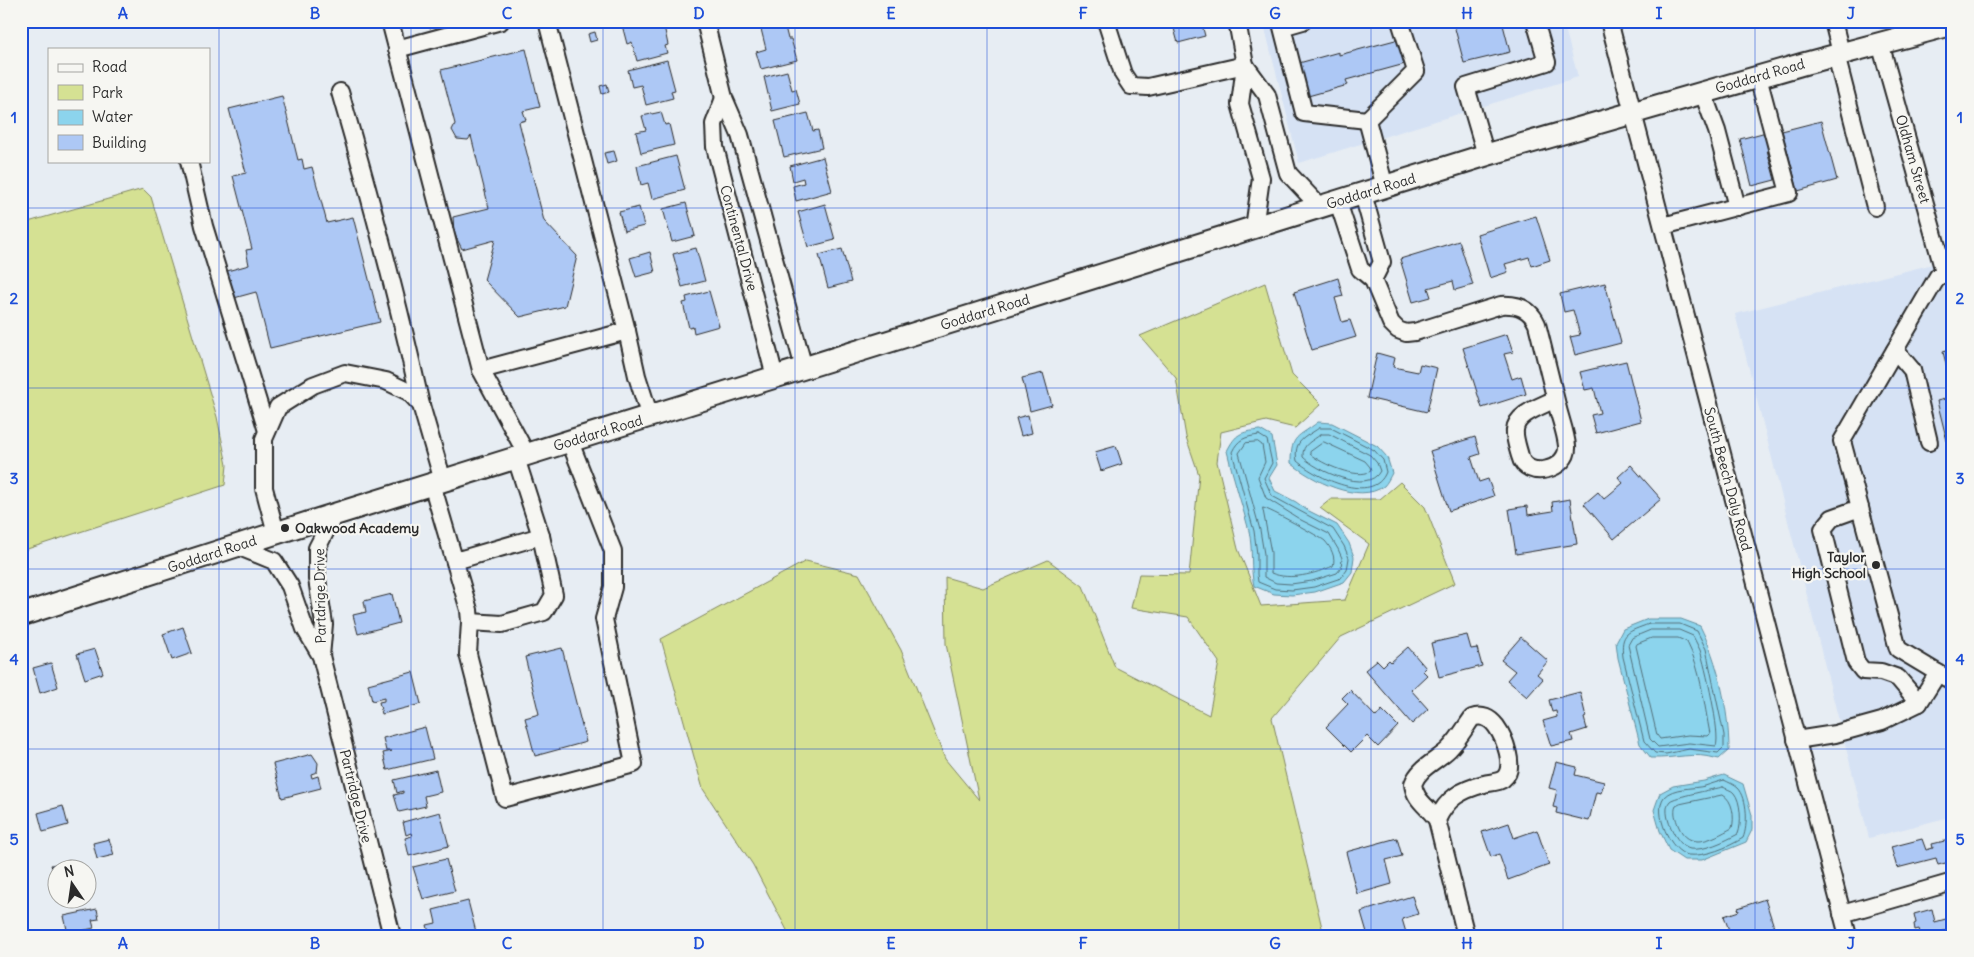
<svg xmlns="http://www.w3.org/2000/svg" width="1974" height="957" viewBox="0 0 1974 957" font-family="Delius,sans-serif">
	<rect width="100%" height="100%" fill="#e7edf3"/>
	<filter id="ink" filterUnits="userSpaceOnUse"><feTurbulence type="fractalNoise" baseFrequency=".02" numOctaves="2"/><feDisplacementMap in="SourceGraphic" scale="10" xChannelSelector="R" yChannelSelector="G"/><feConvolveMatrix kernelMatrix="1 2 1 2 8 2 1 2 1" color-interpolation-filters="sRGB"/></filter>
	<g filter="url(#ink)">
		<!-- built -->
		<g fill="#d6e2f4">
			<polygon points="1263,21 1563,21 1578,77 1299,163"/>
			<polygon points="1953,259 1953,816 1869,838 1735,314"/>
		</g>
		<!-- green -->
		<g fill="#d5e193" stroke="#80865f">
			<polygon points="143,189 151,197 217,417 227,465 225,485 21,551 21,224"/>
			<polygon points="1265,283 1292,375 1321,404 1295,428 1266,421 1221,432 1217,462 1238,549 1261,606 1345,600 1369,544 1320,508 1331,499 1380,499 1400,482 1425,507 1455,583 1341,637 1272,718 1324,936 790,936 753,865 703,789 661,639 806,561 859,574 901,650 945,759 979,800 946,644 945,577 983,588 1048,560 1083,586 1115,667 1209,715 1219,662 1188,617 1131,608 1139,574 1189,575 1199,475 1186,437 1176,378 1140,336"/>
		</g>
		<!-- water -->
		<g fill="#8cd4ed" stroke="#65909f">
			<path d="M1318,422L1332,423L1377,446L1387,457L1392,473C1390,477 1387,483 1384,486C1359,505 1311,480 1291,463C1291,434 1298,438 1318,422Z"/>
			<path d="M1260,430L1272,437L1277,465L1269,478L1275,491L1296,502L1307,510L1337,525L1349,543L1354,557L1352,572L1344,582L1315,592L1292,595L1274,594L1254,586C1250,568 1253,550 1249,531C1242,504 1233,478 1227,451C1236,433 1241,432 1260,430Z"/>
			<path d="M1648,619H1681L1700,626C1718,661 1729,711 1729,750L1719,759C1691,751 1678,759 1651,758L1640,744L1618,658L1616,642L1623,629Z"/>
			<polygon points="1724,775 1743,784 1752,815 1752,830 1746,842 1702,860 1684,860 1669,850 1660,831 1654,810 1660,793 1673,786 1704,781"/>
		</g>
		<g fill="none" stroke-linecap="round" stroke-linejoin="round">
			<!-- shore -->
			<g stroke="#526f79" stroke-width="1">
				<path d="M1319,428H1331L1374,450L1383,460L1386,472C1373,506 1316,477 1297,461C1293,440 1305,438 1319,428Z"/>
				<path d="M1321,434H1329L1370,455L1377,463L1380,471C1368,495 1316,470 1303,457C1302,443 1312,442 1321,434Z"/>
				<path d="M1259,435L1267,440L1272,463L1264,478L1272,496L1333,529L1344,546L1349,558L1347,570L1341,578L1314,587L1292,590L1275,589L1258,582L1257,574V554L1254,531L1232,452C1238,439 1245,437 1259,435Z"/>
				<polygon points="1258,442 1262,445 1265,462 1258,477 1266,498 1301,520 1329,534 1338,549 1342,558 1341,568 1337,573 1312,581 1291,584 1276,583 1264,577 1264,554 1260,530 1239,453 1246,443"/>
				<path d="M1324,442L1365,461L1370,467L1371,471C1357,480 1322,464 1310,454V452Z"/>
				<path d="M1263,508C1268,508 1322,538 1325,541C1331,548 1336,557 1333,566C1315,574 1290,581 1271,573V553Z"/>
				<path d="M1649,624H1680L1697,631L1706,649L1724,735V747L1718,753L1689,749L1666,754L1655,753L1644,741L1623,657C1620,632 1628,632 1649,624Z"/>
				<path d="M1651,630H1679L1693,636C1695,641 1698,645 1700,650C1705,665 1721,734 1716,746L1689,743L1658,747L1650,739L1628,645L1632,638Z"/>
				<path d="M1652,638H1678L1687,642C1701,669 1704,704 1710,734L1708,736L1688,735L1660,739L1657,735L1636,646L1637,644Z"/>
				<path d="M1724,780C1728,782 1735,785 1738,788C1748,798 1748,826 1743,838C1729,847 1705,857 1688,855C1670,852 1653,812 1664,797C1673,787 1693,789 1705,786C1711,784 1717,782 1724,780Z"/>
				<path d="M1723,787C1726,789 1732,790 1734,793C1741,801 1742,824 1738,834C1725,841 1705,851 1690,849C1676,846 1660,811 1670,801C1674,797 1714,789 1723,787Z"/>
				<path d="M1723,795C1733,800 1735,818 1732,828C1712,839 1689,852 1678,825C1676,819 1673,812 1676,806L1680,804Z"/>
			</g>
		</g>
		<!-- building -->
		<g fill="#adc8f5" stroke="#2b2b2b">
			<polygon points="635,21 663,21 668,45 665,46 667,53 637,61 632,42 627,44 622,25"/>
			<polygon points="1172,21 1201,21 1205,36 1178,43"/>
			<polygon points="1453,21 1502,21 1510,52 1464,63"/>
			<polygon points="784,23 788,39 791,39 797,60 761,69 756,52 766,49 761,29"/>
			<polygon points="595,32 597,40 590,42 588,34"/>
			<polygon points="1399,39 1405,64 1346,80 1348,85 1308,96 1299,63 1339,52 1339,55"/>
			<polygon points="526,49 540,107 523,111 526,120 519,122 544,221 577,256 565,306 520,317 484,280 495,240 462,249 454,233 453,217 489,208 471,136 468,140 457,139 452,130 455,124 441,70"/>
			<polygon points="667,60 675,90 671,91 673,98 646,105 641,85 632,87 628,70"/>
			<polygon points="787,71 792,90 796,89 800,104 772,111 764,77"/>
			<polygon points="607,84 609,92 602,94 600,86"/>
			<polygon points="282,96 298,160 302,159 304,169 312,167 327,223 353,217 380,322 270,348 256,292 234,298 227,271 249,265 246,250 252,249 233,176 246,173 229,109"/>
			<polygon points="661,112 665,125 669,124 674,145 641,153 636,132 646,130 642,116"/>
			<polygon points="808,113 813,131 818,130 822,148 784,157 775,121"/>
			<polygon points="1821,121 1837,180 1798,191 1782,131"/>
			<polygon points="1770,131 1774,148 1767,150 1775,180 1752,186 1740,139"/>
			<polygon points="614,151 617,161 607,164 604,153"/>
			<polygon points="676,156 685,190 652,199 648,183 641,185 637,166"/>
			<polygon points="823,157 832,191 796,201 793,186 804,183 803,178 793,181 790,166"/>
			<polygon points="686,203 695,236 672,242 663,209"/>
			<polygon points="825,204 835,240 808,247 798,212"/>
			<polygon points="639,207 644,226 624,231 619,212"/>
			<polygon points="1536,216 1550,260 1532,266 1529,257 1505,264 1508,272 1490,278 1477,234"/>
			<polygon points="1459,241 1473,285 1455,290 1453,281 1428,288 1431,297 1413,302 1400,259"/>
			<polygon points="696,248 705,281 682,287 673,254"/>
			<polygon points="842,249 851,282 828,288 819,255"/>
			<polygon points="650,252 655,272 636,277 630,258"/>
			<polygon points="1338,278 1343,296 1335,298 1342,322 1350,320 1356,337 1312,350 1294,292"/>
			<polygon points="1605,283 1621,343 1575,355 1570,337 1580,335 1573,310 1564,312 1560,294"/>
			<polygon points="709,291 719,326 694,333 693,327 689,328 683,303 687,302 686,297"/>
			<polygon points="1507,334 1513,352 1504,354 1512,379 1521,376 1526,394 1482,408 1463,348"/>
			<polygon points="1953,349 1953,391 1943,352"/>
			<polygon points="1377,353 1395,358 1393,367 1418,372 1420,364 1437,368 1427,412 1367,398"/>
			<polygon points="1626,361 1641,421 1596,433 1591,415 1600,413 1594,388 1585,390 1580,372"/>
			<polygon points="1043,373 1052,405 1030,411 1022,378"/>
			<polygon points="1953,397 1953,444 1948,445 1937,401"/>
			<polygon points="1028,415 1032,433 1021,436 1016,418"/>
			<polygon points="1475,437 1480,454 1471,457 1479,482 1488,479 1494,496 1449,511 1430,451"/>
			<polygon points="1116,446 1122,464 1101,471 1095,452"/>
			<polygon points="1631,465 1661,499 1614,539 1584,504 1598,492 1604,499 1623,483 1618,477"/>
			<polygon points="1570,499 1577,544 1516,554 1509,509 1527,506 1528,515 1553,511 1552,502"/>
			<polygon points="392,594 399,623 358,634 353,615 366,612 364,601"/>
			<polygon points="183,627 192,653 172,660 163,634"/>
			<polygon points="1467,635 1471,649 1477,648 1482,666 1439,677 1431,643"/>
			<polygon points="1521,637 1548,661 1537,674 1543,679 1527,697 1507,680 1515,671 1501,660"/>
			<polygon points="1408,647 1426,668 1423,671 1427,675 1411,690 1428,709 1412,724 1365,670 1377,660 1383,666 1389,660 1391,662"/>
			<polygon points="562,648 586,742 535,756 525,718 539,714 525,657"/>
			<polygon points="95,649 103,673 85,679 77,654"/>
			<polygon points="51,663 58,687 40,693 33,668"/>
			<polygon points="413,672 421,704 382,714 379,702 384,701 384,698 372,701 368,684"/>
			<polygon points="1350,690 1376,717 1382,710 1398,726 1378,747 1367,736 1351,752 1326,727 1348,704 1342,698"/>
			<polygon points="1580,692 1586,717 1584,718 1587,729 1571,734 1573,741 1551,746 1543,721 1557,717 1556,711 1552,712 1549,700"/>
			<polygon points="425,727 433,759 387,770 383,753 392,751 386,751 383,738"/>
			<polygon points="312,754 318,763 317,772 311,774 312,778 318,776 321,788 282,798 273,764"/>
			<polygon points="1556,762 1577,767 1575,775 1604,782 1601,793 1596,792 1589,821 1556,813 1557,808 1553,807 1557,790 1549,788"/>
			<polygon points="436,770 441,792 424,796 426,806 399,812 394,795 403,793 403,791 397,793 394,780"/>
			<polygon points="63,806 68,825 43,832 38,813"/>
			<polygon points="440,812 449,846 409,856 405,838 412,836 411,833 406,835 403,822"/>
			<polygon points="1509,823 1514,838 1537,830 1549,865 1508,880 1499,854 1491,857 1482,832"/>
			<polygon points="1397,838 1402,856 1386,860 1392,884 1357,894 1346,852"/>
			<polygon points="109,839 114,855 97,859 93,843"/>
			<polygon points="1922,839 1926,850 1933,848 1932,844 1953,839 1953,861 1938,865 1936,858 1897,868 1891,847"/>
			<polygon points="446,859 455,891 423,899 413,867"/>
			<polygon points="72,860 75,870 58,870 58,886 51,865"/>
			<polygon points="1412,896 1418,914 1402,919 1407,936 1368,936 1361,912"/>
			<polygon points="1765,899 1776,933 1771,934 1771,936 1731,936 1724,916 1739,911 1738,908"/>
			<polygon points="468,901 476,932 463,936 430,936 427,925 436,923 433,910"/>
			<polygon points="97,909 99,919 92,920 94,928 68,934 64,916"/>
			<polygon points="1932,909 1935,922 1953,917 1953,929 1921,936 1919,929 1915,930 1914,924 1916,923 1914,914"/>
		</g>
		<g fill="none" stroke-linecap="round" stroke-linejoin="round">
			<!-- minor casing -->
			<g stroke="#2b2b2b" stroke-width="20">
				<g id="minor">
					<polyline points="390,21 481,370 527,455"/>
					<polyline points="547,21 627,331 637,376 650,417"/>
					<polyline points="705,21 724,98 740,135 804,368"/>
					<polyline points="1106,21 1123,74 1131,86 1148,87 1245,65 1237,21"/>
					<polyline points="1303,21 1282,27 1304,113 1367,120"/>
					<polyline points="1609,21 1848,936"/>
					<polyline points="1833,21 1841,53"/>
					<polyline points="1880,43 1945,275"/>
					<polyline points="397,49 501,21"/>
					<polyline points="1836,55 1875,207"/>
					<path d="M340,92C370,196 398,300 421,405"/>
					<polyline points="1703,93 1717,131 1737,207"/>
					<polyline points="724,98 714,124 715,147 775,377"/>
					<polyline points="1367,120 1416,71 1400,21"/>
					<polyline points="1367,120 1385,187"/>
					<polyline points="1486,155 1466,87 1547,62 1535,21"/>
					<polyline points="189,161 204,226 267,431"/>
					<polyline points="1363,194 1382,262 1373,280"/>
					<path d="M1338,202L1360,269L1373,280L1391,323L1398,330L1406,333L1415,332L1501,305C1517,304 1530,308 1537,324C1544,352 1551,380 1558,409C1561,421 1566,434 1567,446C1569,470 1526,481 1520,456C1518,448 1514,438 1515,430C1516,413 1543,406 1555,399"/>
					<polyline points="1663,226 1789,193 1758,77"/>
					<polyline points="1254,228 1261,178 1240,104 1245,65 1267,95 1288,173 1320,207"/>
					<polyline points="1953,273 1938,276 1842,441 1898,649 1953,682"/>
					<polyline points="1895,350 1912,370 1929,442"/>
					<polyline points="481,370 627,331"/>
					<polyline points="432,484 469,610 470,622 468,654 505,798 634,764 604,619 613,587 613,551 570,442"/>
					<polyline points="1860,508 1832,518 1823,529 1856,662 1863,671 1881,672 1898,678 1919,703"/>
					<polyline points="276,533 264,488 264,439 278,407 313,385 345,373 386,381 409,392 421,405 443,481"/>
					<polyline points="237,546 274,561 290,586 305,629 321,656 392,936"/>
					<polyline points="455,561 541,536"/>
					<polyline points="470,622 502,624 544,612 554,595 541,536 516,458"/>
					<polyline points="321,656 324,624 317,579 317,548 334,515"/>
					<polyline points="1796,740 1835,734 1882,721 1919,703 1938,673"/>
					<path d="M1437,820C1447,798 1461,790 1484,784C1490,782 1497,783 1503,779C1517,768 1504,737 1496,726C1490,718 1482,714 1472,718C1465,728 1458,740 1449,749C1437,761 1419,767 1413,784C1415,801 1428,806 1437,820L1466,936"/>
					<polyline points="1842,914 1953,882"/>
				</g>
			</g>
			<!-- major casing -->
			<g stroke="#2b2b2b" stroke-width="25">
				<polyline id="major" points="21,615 320,519 1486,155 1803,64 1953,24"/>
			</g>
			<!-- minor -->
			<use href="#minor" stroke="#f6f6f2" stroke-width="16"/>
			<!-- major -->
			<use href="#major" stroke="#f6f6f2" stroke-width="21"/>
		</g>
	</g>
	<!-- grid -->
	<path fill="none" stroke="#1d4ed8" stroke-width="1" stroke-opacity="0.55" d="M219,21V936M411,21V936M603,21V936M795,21V936M987,21V936M1179,21V936M1371,21V936M1563,21V936M1755,21V936M21,208H1953M21,388H1953M21,569H1953M21,749H1953"/>
	<!-- markers -->
	<g fill="#2b2b2b" stroke="#f6f6f2" stroke-width="2">
		<circle cx="285" cy="528" r="5"/>
		<circle cx="1876" cy="565" r="5"/>
	</g>
	<g text-anchor="middle" dominant-baseline="central" stroke-width="4.5" stroke-linejoin="round" paint-order="stroke">
		<!-- street labels -->
		<g font-size="14" fill="#2b2b2b" stroke="#f6f6f2">
			<text transform="translate(1760 76) rotate(-16)">Goddard Road</text>
			<text transform="translate(1913 159) rotate(74)">Oldham Street</text>
			<text transform="translate(1371 191) rotate(-17)">Goddard Road</text>
			<text transform="translate(739 238) rotate(75)">Continental Drive</text>
			<text transform="translate(985 312) rotate(-17)">Goddard Road</text>
			<text transform="translate(598 433) rotate(-17)">Goddard Road</text>
			<text transform="translate(1728 479) rotate(75)">South Beech Daly Road</text>
			<text transform="translate(212 554) rotate(-18)">Goddard Road</text>
			<text transform="translate(320 596) rotate(-91)">Partdrige Drive</text>
			<text transform="translate(356 796) rotate(76)">Partridge Drive</text>
		</g>
		<!-- poi labels -->
		<g font-size="14" font-weight="bold" fill="#2b2b2b" stroke="#f6f6f2" text-anchor="start">
			<text x="295" y="528">Oakwood Academy</text>
			<text x="1866" y="557" text-anchor="end">Taylor<tspan x="1866" dy="16">High School</tspan></text>
		</g>
	</g>
	<!-- margin -->
	<rect width="1974" height="957" fill="none" stroke="#f6f6f2" stroke-width="55"/>
	<!-- legend -->
	<rect x="48" y="48" width="162" height="115" fill="#f6f6f2" stroke="#a5a5a2"/>
	<rect x="58" y="64" width="25" height="8" fill="#f6f6f2" stroke="#a5a5a2"/>
	<text x="92" y="72" font-size="15" fill="#2b2b2b">Road</text>
	<rect x="58" y="85" width="25" height="15" fill="#d5e193" stroke="#a5a5a2"/>
	<text x="92" y="98" font-size="15" fill="#2b2b2b">Park</text>
	<rect x="58" y="110" width="25" height="15" fill="#8cd4ed" stroke="#a5a5a2"/>
	<text x="92" y="122" font-size="15" fill="#2b2b2b">Water</text>
	<rect x="58" y="135" width="25" height="15" fill="#adc8f5" stroke="#a5a5a2"/>
	<text x="92" y="148" font-size="15" fill="#2b2b2b">Building</text>
	<!-- north arrow -->
	<g transform="translate(72 884) rotate(347)"><circle r="24" fill="#f6f6f2" stroke="#a5a5a2"/>
	<path d="M0-4L9 19L0 12L-9 19Z" fill="#2b2b2b"/>
	<text y="-8" font-size="14" font-weight="bold" text-anchor="middle" fill="#2b2b2b">N</text>
	</g>
	<rect x="28" y="28" width="1918" height="902" fill="none" stroke="#1d4ed8" stroke-width="2"/>
	<g font-size="16" text-anchor="middle" font-weight="bold" fill="#1d4ed8">
		<text x="123" y="19">A</text>
		<text x="315" y="19">B</text>
		<text x="507" y="19">C</text>
		<text x="699" y="19">D</text>
		<text x="891" y="19">E</text>
		<text x="1083" y="19">F</text>
		<text x="1275" y="19">G</text>
		<text x="1467" y="19">H</text>
		<text x="1659" y="19">I</text>
		<text x="1851" y="19">J</text>
		<text x="14" y="123">1</text>
		<text x="1960" y="123">1</text>
		<text x="14" y="304">2</text>
		<text x="1960" y="304">2</text>
		<text x="14" y="484">3</text>
		<text x="1960" y="484">3</text>
		<text x="14" y="665">4</text>
		<text x="1960" y="665">4</text>
		<text x="14" y="845">5</text>
		<text x="1960" y="845">5</text>
		<text x="123" y="949">A</text>
		<text x="315" y="949">B</text>
		<text x="507" y="949">C</text>
		<text x="699" y="949">D</text>
		<text x="891" y="949">E</text>
		<text x="1083" y="949">F</text>
		<text x="1275" y="949">G</text>
		<text x="1467" y="949">H</text>
		<text x="1659" y="949">I</text>
		<text x="1851" y="949">J</text>
	</g>
</svg>
